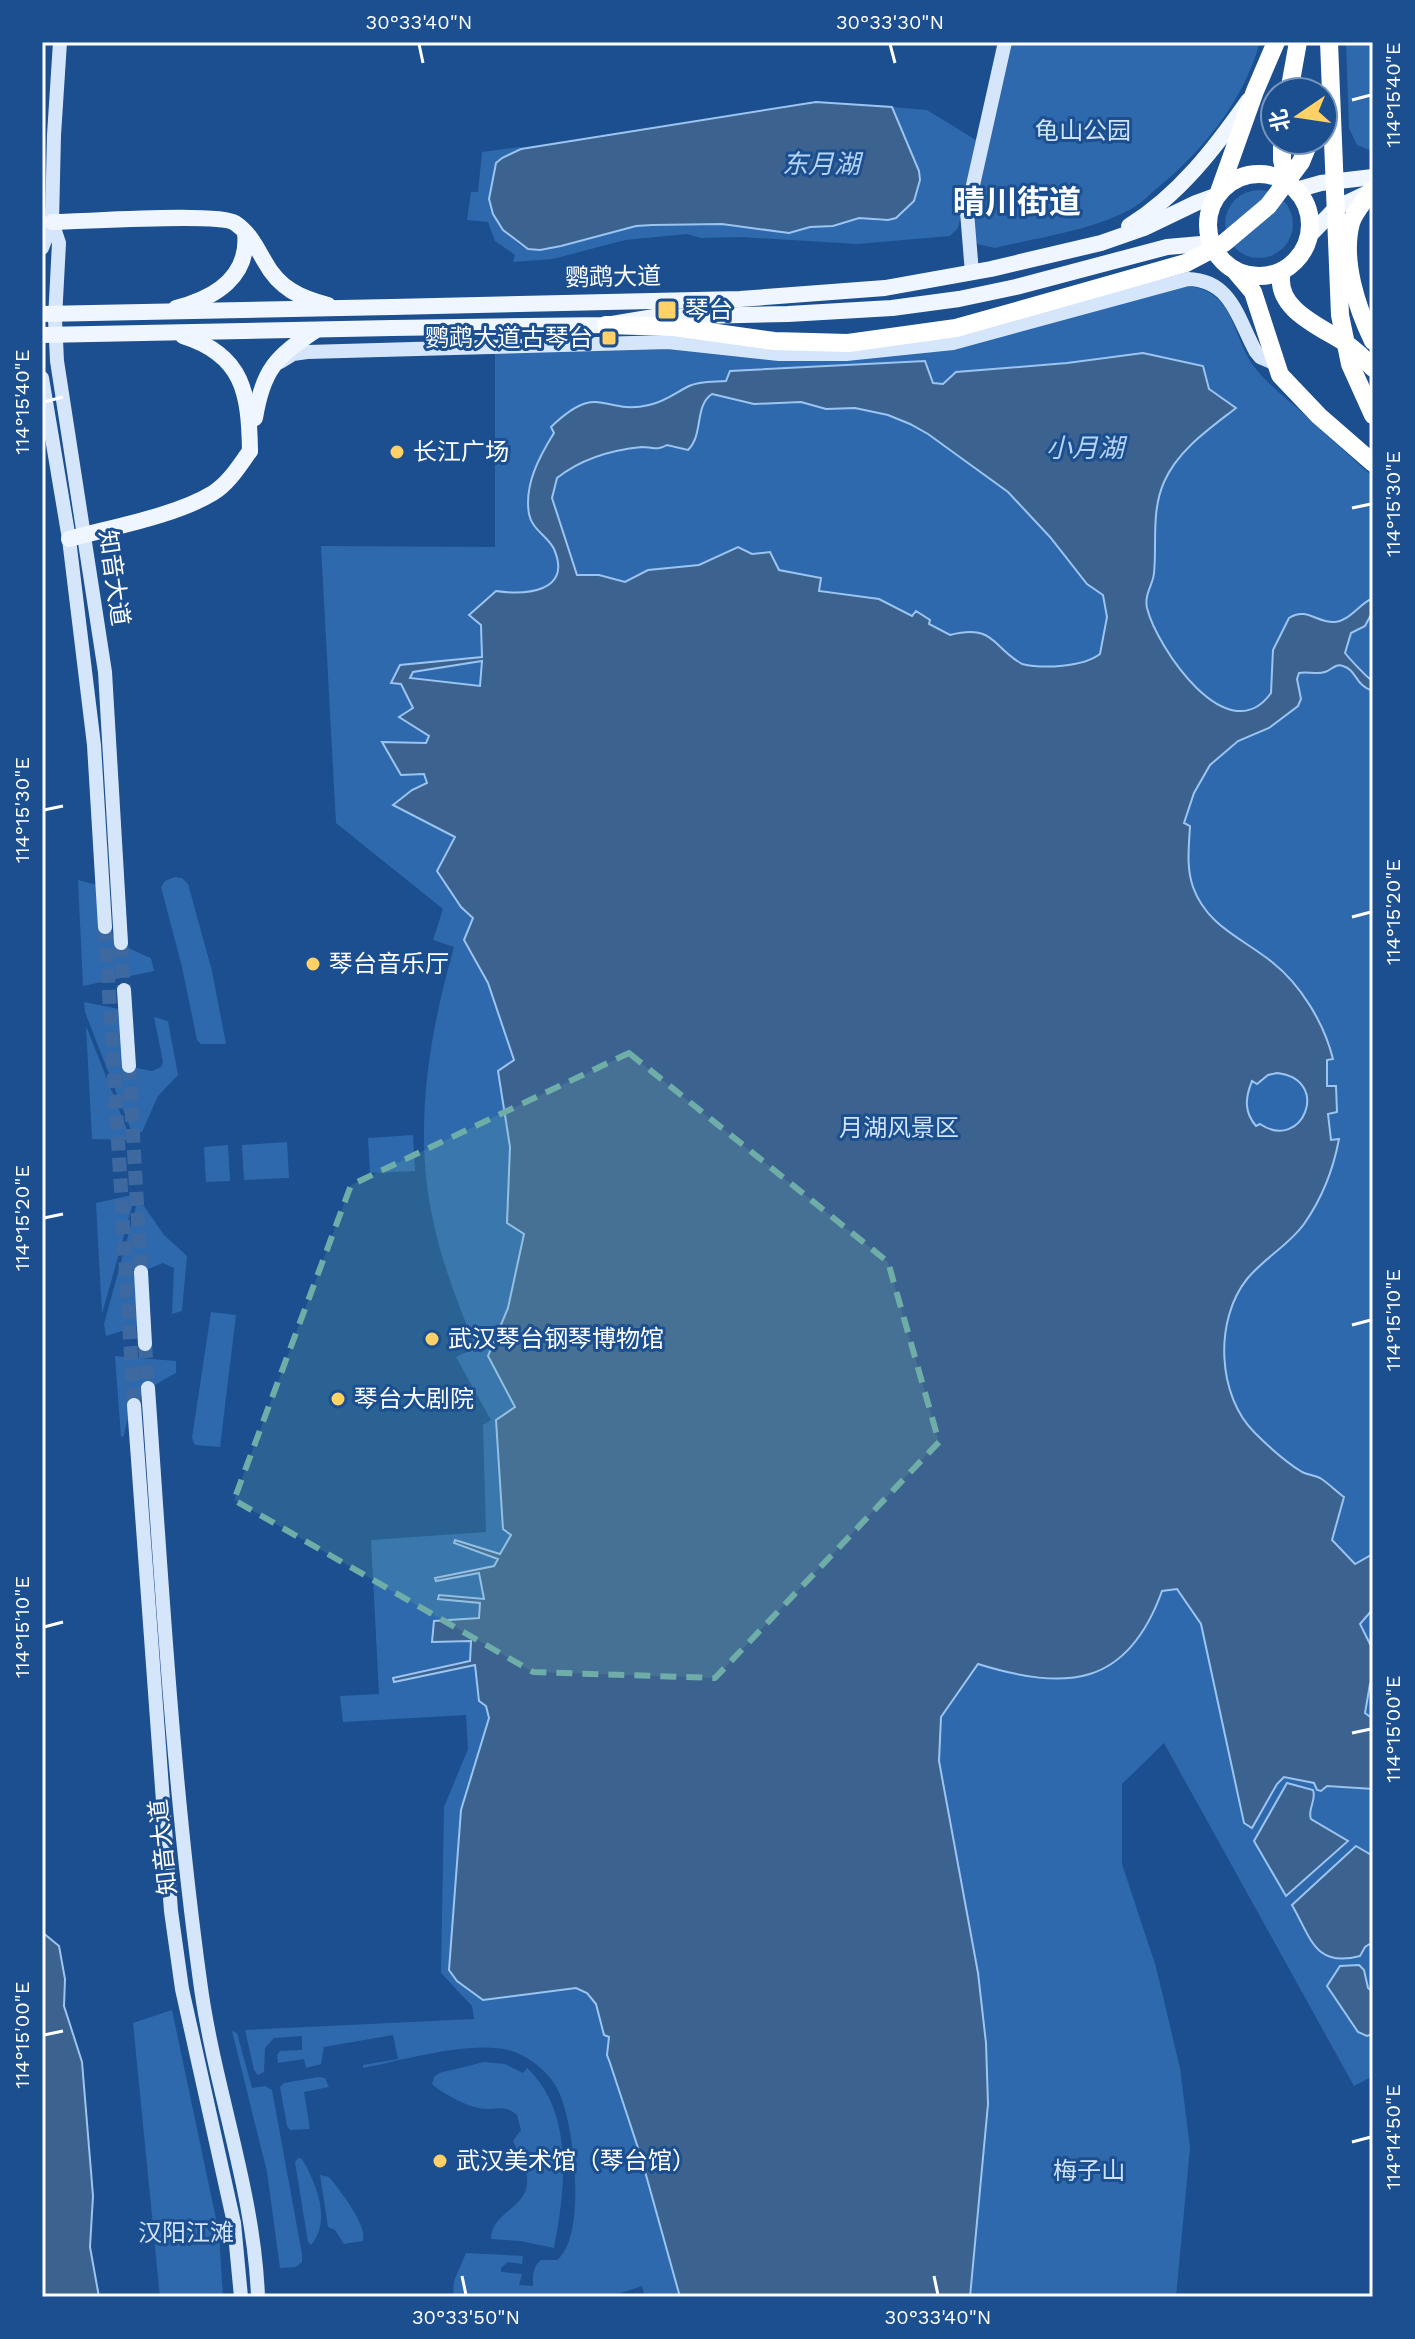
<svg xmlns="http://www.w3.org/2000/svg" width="1415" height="2339" viewBox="0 0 1415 2339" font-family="'Work Sans','Noto Sans SC',sans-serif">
	<rect width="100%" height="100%" fill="#1b4f8f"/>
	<!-- green -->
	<g fill="#2e69ad">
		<path d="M1010,42H1260C1243,102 1203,151 1155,190C1148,196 1140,204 1131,209C1091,231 1039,237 995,248L977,244L971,229Z"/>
		<polygon points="1346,42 1373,42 1372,151 1357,145 1349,128"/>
		<polygon points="892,107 927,110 976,140 960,219 958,228 950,236 857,244 741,237 701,238 687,234 625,240 553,259 513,262 515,255 495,241 488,222 467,220 471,192 478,192 482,152 520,147 521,149 502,158 494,168 490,206 503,230 520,245 528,249 540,250 561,246 636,226 652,225 722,224 789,233 810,227 833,226 859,218 881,221 896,218 914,201 919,171"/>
		<circle cx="1259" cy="224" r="34"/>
		<path d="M1185,286C1236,289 1230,336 1256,369C1267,383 1282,395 1296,407C1322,430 1347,454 1373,477V2076L1354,2086L1164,1743L1122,1784V1864L1156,1967L1180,2068L1190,2148L1176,2297H645L642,2286L609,2297L453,2295L454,2281L466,2253L523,2256L522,2264L508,2262L501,2268V2272L522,2274L519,2285L533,2286C533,2275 532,2268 541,2260H557C588,2236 574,2119 557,2088C548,2072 532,2059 515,2052C477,2038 404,2060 363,2068V2065L398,2059L393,2035L324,2047L321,2064L306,2068L304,2059L278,2063L277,2055L280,2051L302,2050V2036L274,2038L265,2048L264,2072L258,2075L254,2070L245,2030L474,2019L472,2006L441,1973L444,1807L468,1749L466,1715L343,1722L340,1696L379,1694L371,1540L486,1532L483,1425L491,1420L456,1357L476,1348C459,1306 442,1264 433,1220C413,1129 429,1035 454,947L433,940L443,909L336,823L321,546L495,547V352L687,347L742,355Z"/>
		<polygon points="175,877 182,878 188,884 212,971 226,1044 201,1044 197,1040 182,967 161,887 165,881"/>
		<path d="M78,880L97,885C106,930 106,940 151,958L154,971L83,986Z"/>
		<polygon points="84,1002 119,1009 126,1066 152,1071 161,1067 163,1062 154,1017 168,1021 178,1075 158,1096 142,1132 132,1133 85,1012"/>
		<polygon points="86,1026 128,1132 128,1140 92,1139"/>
		<polygon points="413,1135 415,1171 370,1173 368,1138"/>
		<polygon points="287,1142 289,1178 244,1180 242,1145"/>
		<polygon points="228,1145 230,1181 206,1182 204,1147"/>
		<polygon points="132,1195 133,1203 102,1314 96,1203"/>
		<polygon points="137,1203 144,1206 164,1235 187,1256 182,1311 172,1314 174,1268 163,1263 141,1272 138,1326 106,1336 104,1324"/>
		<polygon points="211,1312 236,1315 220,1447 195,1445 192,1438"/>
		<path d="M115,1356L176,1361V1373C145,1390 130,1399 124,1436L121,1437Z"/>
		<polygon points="172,2010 219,2233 223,2297 160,2297 133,2023"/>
		<polygon points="232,2031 237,2033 252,2088 265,2086 272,2090 302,2254 302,2262 296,2267 280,2268 267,2172"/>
		<path d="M484,2062L505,2064L523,2073L527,2068C575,2113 565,2190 554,2248L520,2241L491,2239C491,2211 531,2208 527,2177C525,2164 518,2152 513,2141L521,2130L517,2115C505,2105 499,2109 486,2109C471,2109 443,2094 432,2084L434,2077L439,2073Z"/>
		<polygon points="318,2077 325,2078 329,2087 304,2092 310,2129 290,2130 287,2126 280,2087 284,2083"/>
		<path d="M298,2158L302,2159C316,2183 332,2221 311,2245L308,2242L295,2162Z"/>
		<path d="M320,2175L329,2177C339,2189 368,2226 363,2241L344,2244L335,2230L328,2227Z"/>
	</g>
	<!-- water -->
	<g fill="#3c6290" stroke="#9cc4f0" stroke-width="2" fill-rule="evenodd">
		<polygon points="816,102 892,107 919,171 920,180 914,201 896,218 888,220 859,218 833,226 810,227 789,233 722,224 652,225 636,226 561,246 540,250 528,249 503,230 493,214 489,199 496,163 502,158 521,149"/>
		<path d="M1143,353L1203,366L1209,389L1236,408C1209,429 1178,450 1164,482C1151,512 1157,542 1154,573C1153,585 1144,594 1147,608C1157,648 1228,753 1271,693L1273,650L1289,618C1306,607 1316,622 1333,622C1348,623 1360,603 1373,598V611L1365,626L1351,633L1345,653C1349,658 1368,679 1373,681V691C1355,686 1357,670 1343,666C1335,663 1332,670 1325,672C1317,675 1307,671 1299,673L1297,679L1301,699L1298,706L1269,728L1238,741L1210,765L1194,793L1184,823L1190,826C1189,846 1186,867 1193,887C1207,926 1242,938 1272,962C1301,985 1324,1023 1333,1059L1327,1060V1086H1336L1337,1112L1328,1114L1331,1140L1339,1139C1333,1171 1323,1197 1304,1224C1288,1246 1264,1258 1247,1279C1214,1320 1217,1396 1255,1433C1268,1446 1286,1462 1302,1472C1308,1475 1314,1475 1320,1478C1328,1483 1336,1491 1344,1497L1332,1540L1355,1564L1373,1554V1609L1360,1624L1370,1644H1373V1683L1370,1684L1365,1713L1373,1719V1789L1327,1786L1321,1791L1317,1790L1314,1783L1284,1777L1277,1784L1252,1828L1244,1823L1201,1624L1177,1589L1162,1591C1127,1688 1066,1691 978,1664L941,1717L939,1761L978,1973L986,2043L988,2104L970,2297H680L641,2157L610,2063L607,2055L609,2037L604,2035L596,2004L587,1993L576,1988L483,2000L457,1981L449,1970L461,1810L489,1718L486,1706L479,1701L475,1665L394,1682L393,1678L470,1661L471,1641L432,1642L434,1621L479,1618L480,1603L438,1599L439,1595L484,1599L479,1573L436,1581L435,1578L494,1566L498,1559L454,1543L455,1540L500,1554L511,1535L503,1529L496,1420L515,1407L488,1356L508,1308L524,1234L507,1223L510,1147L498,1071L514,1060L488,983L464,940L473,918L461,907L437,871L455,837L393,805L412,790L427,783L424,774L401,775L382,742L426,743L429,736L399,717L413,708L401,684L391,683L400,665L482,657L481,625L469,615L496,591C524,595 573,593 554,549C548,536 532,530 529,514C524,485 539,457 554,433L551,427C600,380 602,416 649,405C665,402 675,393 689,386C699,381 715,382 726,381L730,371L925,361L933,383L943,384L956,372L1067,363ZM712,394L754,404L801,402L826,409L855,408L888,415L910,424L928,434L1008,492L1050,537L1087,584L1103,595L1107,617L1100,654C1083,667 1043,669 1022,664C991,646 995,624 950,635L929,624L930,620L916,611L912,616L879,599L819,591L821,578L779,570L770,552L752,554L738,547L699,565L648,570L625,582L599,575H577L552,498L557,478C581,459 611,450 642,447C653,447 657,451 667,445L688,450C704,434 694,406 712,394ZM482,661L480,686L410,678L413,672ZM1277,1073C1332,1079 1303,1153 1260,1124L1256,1126C1244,1112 1245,1098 1252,1081L1257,1084L1268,1075Z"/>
		<path d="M1287,1783L1313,1790C1317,1800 1307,1809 1311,1819L1348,1841L1286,1896L1254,1841Z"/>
		<path d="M1356,1846L1373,1856V1942L1365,1947L1360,1956C1315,1968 1311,1938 1292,1905Z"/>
		<polygon points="42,1932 59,1946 65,1979 64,2006 82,2062 93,2196 90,2247 99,2297 42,2297"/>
		<polygon points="1359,1965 1364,1970 1368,1988 1373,1992 1373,2034 1367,2036 1358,2032 1327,1986 1340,1966"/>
	</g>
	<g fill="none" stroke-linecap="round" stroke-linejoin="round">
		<!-- secondary-tunnel -->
		<g stroke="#3d69a0" stroke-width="14" stroke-dasharray="14 7" stroke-linecap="butt">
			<polyline points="105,927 134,1405"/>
			<polyline points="121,943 124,990"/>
			<polyline points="129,1066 141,1272"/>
			<polyline points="145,1344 148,1388"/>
		</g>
		<!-- secondary -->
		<g stroke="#d6e6fa" stroke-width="14">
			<polyline points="52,222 59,243 55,319 57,361 105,672 121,943"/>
			<polyline points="42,248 52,222 54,135 60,42"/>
			<polyline points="972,273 967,212 1005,42"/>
			<path d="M280,362L293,354L307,352L668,342L779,354H846L953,343L1188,279C1232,280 1238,320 1256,352L1260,357L1274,363"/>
			<polyline points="42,378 69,539 94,745 105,927"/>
			<polyline points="124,990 129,1066"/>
			<polyline points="141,1272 145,1344"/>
			<path d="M148,1388C162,1586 173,1784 200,1981C214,2088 254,2189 258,2297"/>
			<polyline points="134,1405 171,1911 182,1989 234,2223 241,2297"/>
		</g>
		<!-- primary -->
		<g stroke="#f0f6ff" stroke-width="16">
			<polyline points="1296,190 1321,183 1373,177"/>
			<path d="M52,222C81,222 218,212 235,223C250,233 256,247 265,262C279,288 300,298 328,305"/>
			<path d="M1129,226C1179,195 1215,148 1248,101"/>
			<polyline points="1309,236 1336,208 1372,191"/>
			<polyline points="392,307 740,299 885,288 991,269 1101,243 1144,228 1196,203 1218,195"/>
			<path d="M176,308C215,298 250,277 245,232"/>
			<polyline points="392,328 606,325 654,317 788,314 892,308 959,299 1016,287 1167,247 1201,244 1216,252"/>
			<path d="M69,539C112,527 175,516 213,493C229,483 239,466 250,451"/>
		</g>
		<!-- highway -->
		<g stroke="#fff" stroke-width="18">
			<polyline points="1289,92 1298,42"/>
			<polyline points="1282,140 1282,160 1287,182"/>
			<circle cx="1259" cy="225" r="51"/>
			<path d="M1371,191C1365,201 1354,212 1351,223C1341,260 1357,308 1373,341"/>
			<polyline points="1219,192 1255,91 1276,42"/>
			<path d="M1282,271C1273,308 1319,326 1344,342C1355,350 1364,358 1373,368"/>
			<polyline points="1236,272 1253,292 1280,375 1319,416 1373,463"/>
			<polyline points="606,325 674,327 774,341 848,343"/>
		</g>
		<!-- primary-bridge -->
		<g stroke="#f0f6ff" stroke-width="16">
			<polyline points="42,314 392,307"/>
			<polyline points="42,335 392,328"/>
			<path d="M183,336C244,355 249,394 250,451"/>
			<path d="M255,418C263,369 276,357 316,330"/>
		</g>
		<!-- highway-bridge -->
		<g stroke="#fff" stroke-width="18">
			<polyline points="1329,42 1340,315 1350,364 1373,415"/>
			<polyline points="848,343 956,328 1186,263 1224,243 1268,206 1301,162 1310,140"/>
		</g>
	</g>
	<!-- marked area -->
	<path fill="#6fada8" fill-opacity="0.2" stroke="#6fada8" stroke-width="6" stroke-dasharray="16 10" stroke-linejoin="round" d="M629,1053L888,1262L939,1442L715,1678L533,1672L234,1500L351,1185Z"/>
	<!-- ticks -->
	<path fill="none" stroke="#fff" stroke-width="3" d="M419,44L423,63M890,44L895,63M1352,100L1371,95M44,402L63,397M1352,508L1371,504M44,810L63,806M1352,917L1371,912M44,1218L63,1214M1352,1325L1371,1320M44,1627L63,1622M1352,1733L1371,1729M44,2035L63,2031M1352,2142L1371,2137M462,2276L466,2295M934,2276L938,2295"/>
	<!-- markers -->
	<g fill="#ffd166" stroke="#1b4f8f" stroke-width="3">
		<rect x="657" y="300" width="20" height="20" rx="4"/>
		<rect x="601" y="330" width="16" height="16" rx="4"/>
		<circle cx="397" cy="452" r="8"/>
		<circle cx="313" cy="964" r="8"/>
		<circle cx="432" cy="1339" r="8"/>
		<circle cx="338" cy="1399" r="8"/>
		<circle cx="440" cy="2161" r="8"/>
	</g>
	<g text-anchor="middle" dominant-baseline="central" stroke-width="6" stroke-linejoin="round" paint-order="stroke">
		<!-- park labels -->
		<g font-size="24" fill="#cfe3fa" stroke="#1b4f8f">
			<text x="1083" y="131">龟山公园</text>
			<text x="899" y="1128">月湖风景区</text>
			<text x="1089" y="2171">梅子山</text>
			<text x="186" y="2233">汉阳江滩</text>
		</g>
		<!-- street labels -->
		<g font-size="24" fill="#fff" stroke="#1b4f8f">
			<text transform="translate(613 277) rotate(-1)">鹦鹉大道</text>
			<text transform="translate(114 578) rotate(82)">知音大道</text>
			<text transform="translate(163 1847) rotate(-96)">知音大道</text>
		</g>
		<!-- poi labels -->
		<g font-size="24" fill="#fff" stroke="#1b4f8f" text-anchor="start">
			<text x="685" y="310">琴台</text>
			<text x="593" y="338" text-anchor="end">鹦鹉大道古琴台</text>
			<text x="413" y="452">长江广场</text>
			<text x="329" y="964">琴台音乐厅</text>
			<text x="448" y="1339">武汉琴台钢琴博物馆</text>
			<text x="354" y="1399">琴台大剧院</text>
			<text x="456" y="2161">武汉美术馆（琴台馆）</text>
		</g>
		<!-- water labels -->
		<g font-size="26" font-style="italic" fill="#b5d3f5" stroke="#1b4f8f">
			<text x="821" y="164">东月湖</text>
			<text x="1085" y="448">小月湖</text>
		</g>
		<!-- district labels -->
		<g font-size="32" font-weight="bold" fill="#fff" stroke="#1b4f8f">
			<text x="1017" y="202">晴川街道</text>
		</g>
	</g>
	<!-- border -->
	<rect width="1415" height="2339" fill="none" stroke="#1b4f8f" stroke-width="88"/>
	<!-- north arrow -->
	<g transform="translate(1299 116) rotate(257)"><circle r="38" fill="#1b4f8f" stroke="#7695bc" stroke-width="2"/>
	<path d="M0-6L14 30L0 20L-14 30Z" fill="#ffd166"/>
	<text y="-12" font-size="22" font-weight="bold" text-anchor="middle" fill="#ffffff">北</text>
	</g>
	<rect x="44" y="44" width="1327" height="2251" fill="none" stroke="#fff" stroke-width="3"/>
	<g font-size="20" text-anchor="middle" fill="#fff">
		<text x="419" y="29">30°33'40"N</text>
		<text x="890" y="29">30°33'30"N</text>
		<text transform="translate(1393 95) rotate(-90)" y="7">114°15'40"E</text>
		<text transform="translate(22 402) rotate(-90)" y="7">114°15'40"E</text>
		<text transform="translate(1393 504) rotate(-90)" y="7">114°15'30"E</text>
		<text transform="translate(22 810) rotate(-90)" y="7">114°15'30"E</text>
		<text transform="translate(1393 912) rotate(-90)" y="7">114°15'20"E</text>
		<text transform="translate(22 1218) rotate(-90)" y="7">114°15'20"E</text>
		<text transform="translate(1393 1320) rotate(-90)" y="7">114°15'10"E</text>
		<text transform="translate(22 1627) rotate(-90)" y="7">114°15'10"E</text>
		<text transform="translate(1393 1729) rotate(-90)" y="7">114°15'00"E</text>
		<text transform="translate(22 2035) rotate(-90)" y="7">114°15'00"E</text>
		<text transform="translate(1393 2137) rotate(-90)" y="7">114°14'50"E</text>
		<text x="466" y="2324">30°33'50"N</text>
		<text x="938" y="2324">30°33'40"N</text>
	</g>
</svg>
